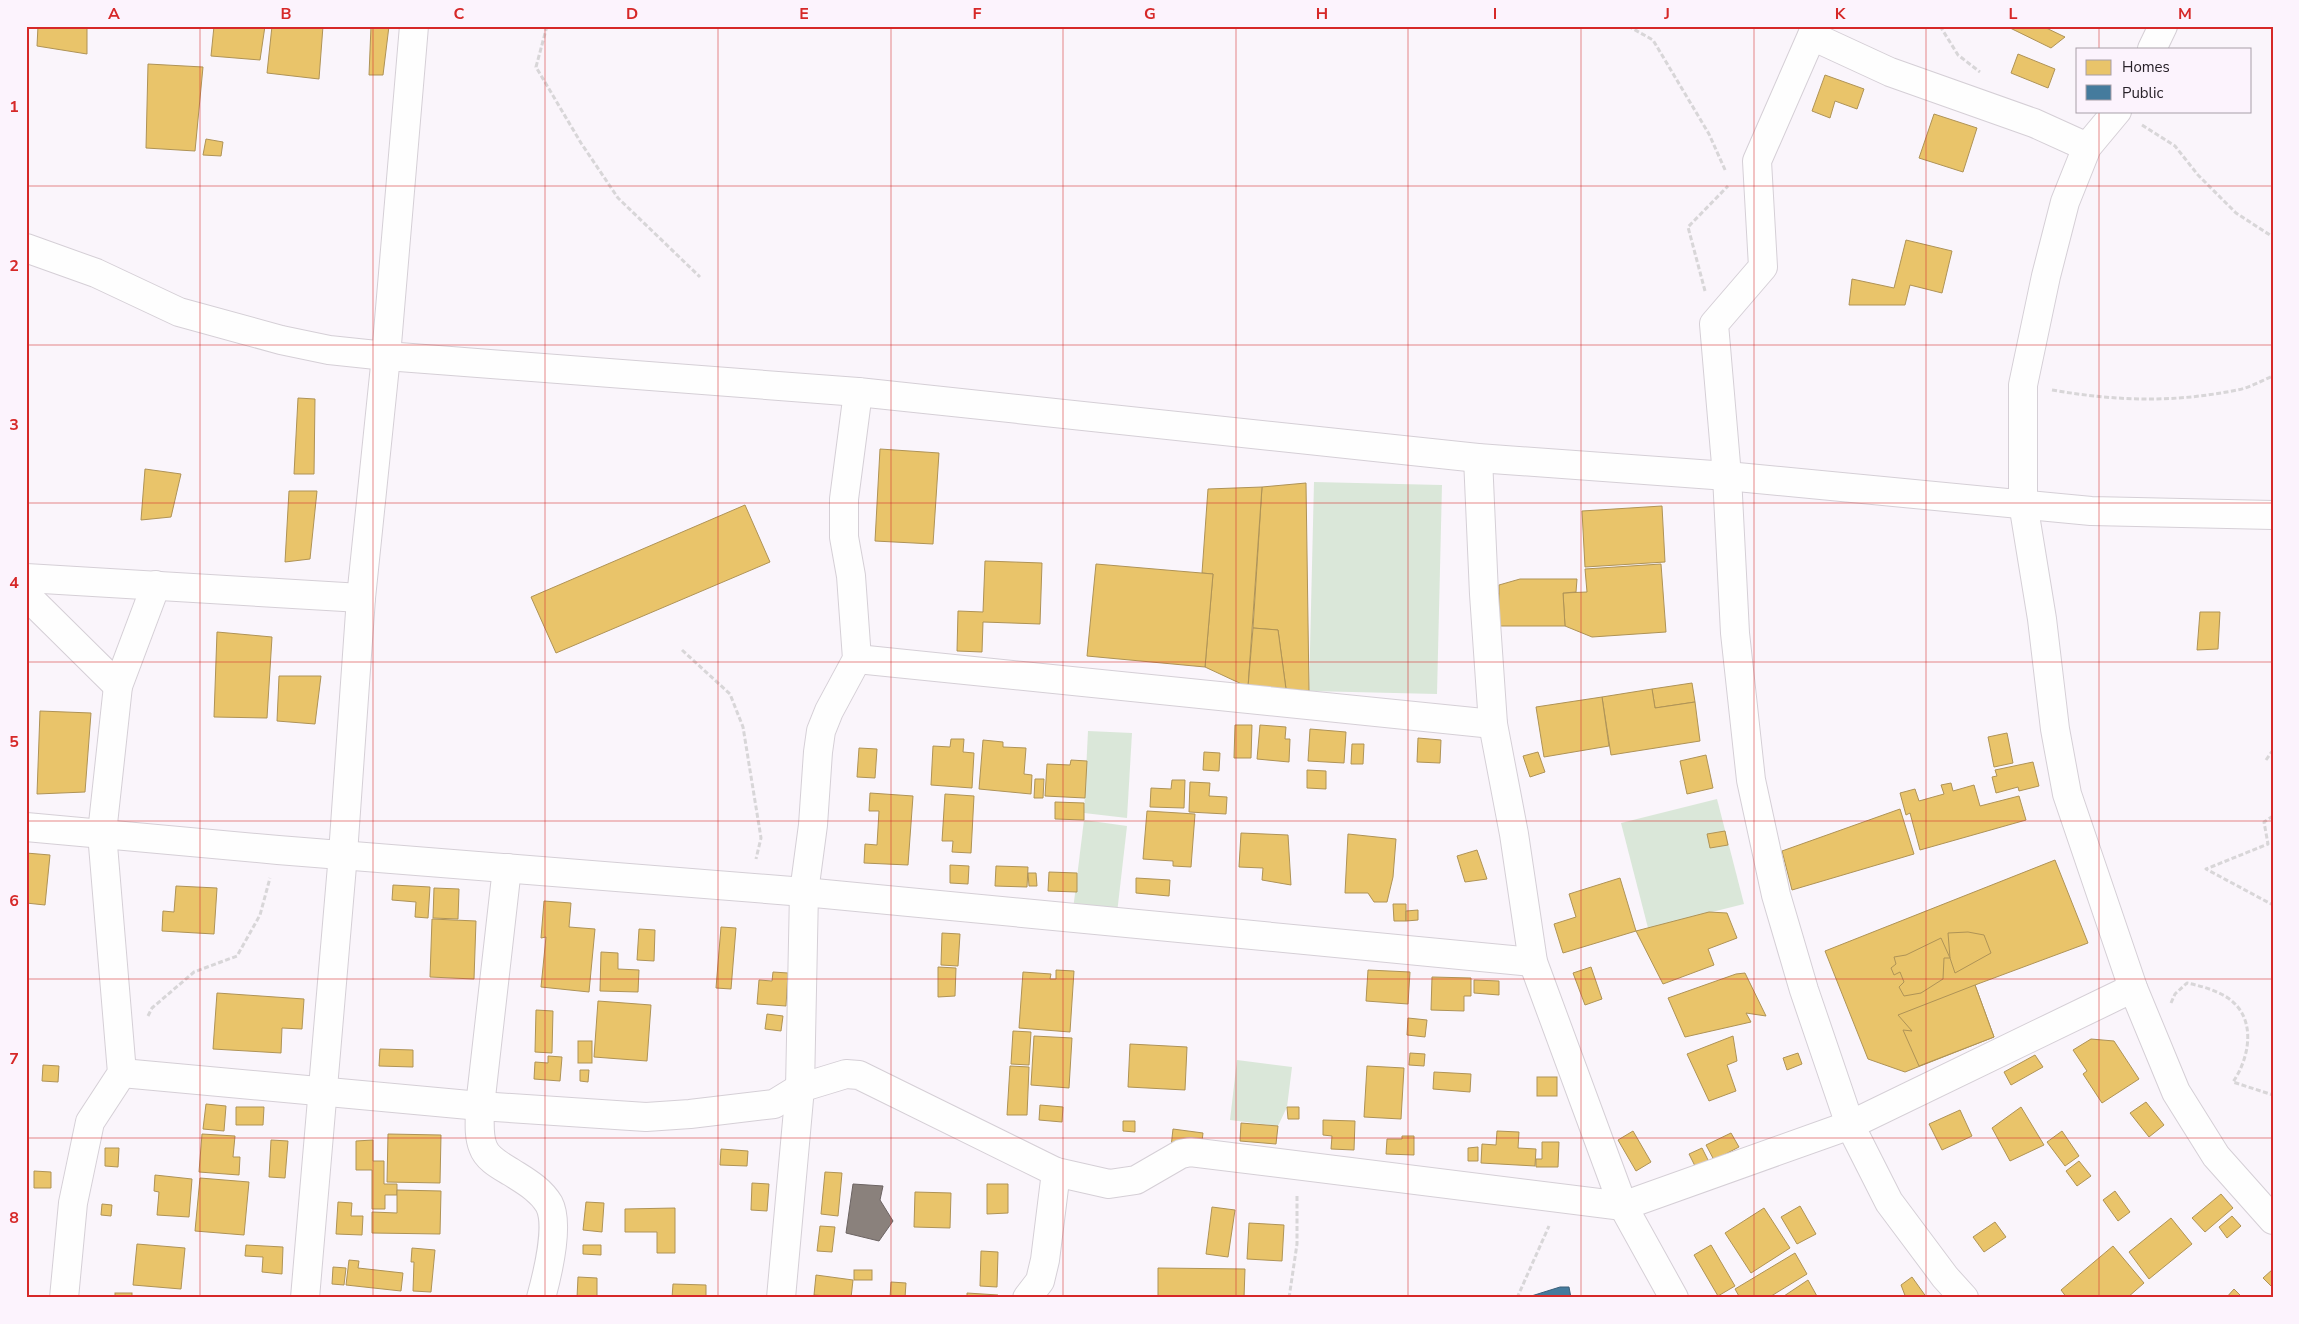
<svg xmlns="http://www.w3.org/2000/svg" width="2299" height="1324" viewBox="0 0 2299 1324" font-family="'Nunito Sans',sans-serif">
	<rect width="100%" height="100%" fill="#faf5fb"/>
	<!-- green -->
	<g fill="#dae7d9">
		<polygon points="1314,482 1442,485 1437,694 1309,691"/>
		<polygon points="1088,731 1132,733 1127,818 1084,813"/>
		<polygon points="1717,799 1744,904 1648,928 1621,823"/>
		<polygon points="1084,820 1127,826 1116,922 1072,918"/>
		<polygon points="1237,1060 1292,1067 1287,1107 1278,1126 1230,1120"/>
	</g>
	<!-- homes -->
	<g fill="#e9c46a" stroke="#af9356">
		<polygon points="38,26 87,26 87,54 37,46"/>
		<polygon points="214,26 265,26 260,60 211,56"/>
		<polygon points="272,26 323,26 319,79 267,73"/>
		<polygon points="371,26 389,26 383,75 369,75"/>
		<polygon points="2006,26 2042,26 2065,37 2051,48"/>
		<polygon points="2018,54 2055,69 2048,88 2011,73"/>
		<polygon points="148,64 203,67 195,151 146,148"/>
		<polygon points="1825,75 1864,89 1857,109 1835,101 1830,118 1812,111"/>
		<polygon points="1934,114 1977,128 1963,172 1919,158"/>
		<polygon points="206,139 223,142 221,156 203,155"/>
		<polygon points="1906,240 1952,251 1942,293 1910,285 1905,305 1849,305 1852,279 1894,288"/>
		<polygon points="298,398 315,399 314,474 294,474"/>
		<polygon points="880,449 939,453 933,544 875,541"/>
		<polygon points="145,469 181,474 171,517 141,520"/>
		<polygon points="1306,483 1309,691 1286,689 1278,630 1253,628 1262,487"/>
		<polygon points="1262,487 1248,687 1205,667 1213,574 1202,573 1208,489"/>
		<polygon points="289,491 317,491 310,559 285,562"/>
		<polygon points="745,505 770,562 556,653 531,597"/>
		<polygon points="1662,506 1665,562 1585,567 1582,511"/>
		<polygon points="985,561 1042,563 1040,624 983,622 982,652 957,651 958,611 983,612"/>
		<polygon points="1096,564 1213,574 1205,667 1087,656"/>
		<polygon points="1661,564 1666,632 1592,637 1565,626 1563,593 1587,592 1585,569"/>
		<polygon points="1520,579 1577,579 1576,592 1563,593 1565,626 1499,626 1499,585"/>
		<polygon points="2200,612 2220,612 2218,649 2197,650"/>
		<polygon points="1253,628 1278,630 1286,689 1248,687"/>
		<polygon points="217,632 272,637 267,718 214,717"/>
		<polygon points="279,676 321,676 315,724 277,721"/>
		<polygon points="1692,683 1695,702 1655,708 1652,689"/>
		<polygon points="1652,689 1655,708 1695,702 1700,741 1611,755 1602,697"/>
		<polygon points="1602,697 1609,746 1544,757 1536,707"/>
		<polygon points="40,711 91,713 85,792 37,794"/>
		<polygon points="1235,725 1252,725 1251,758 1234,758"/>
		<polygon points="1260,725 1286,727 1285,739 1290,739 1289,762 1257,759"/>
		<polygon points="1310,729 1346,732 1344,763 1308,761"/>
		<polygon points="2007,733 2013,763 1994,767 1988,737"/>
		<polygon points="1418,738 1441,740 1440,763 1417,762"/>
		<polygon points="951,739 964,739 963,752 974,753 972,788 931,785 933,746 950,747"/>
		<polygon points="983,740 1003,742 1003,747 1026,748 1024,774 1032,775 1031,794 979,789"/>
		<polygon points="1352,744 1364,744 1363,764 1351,764"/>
		<polygon points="859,748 877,749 875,778 857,777"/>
		<polygon points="1204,752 1220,753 1219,771 1203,770"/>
		<polygon points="1538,752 1545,772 1530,777 1523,756"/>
		<polygon points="1706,755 1713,788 1687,794 1680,761"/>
		<polygon points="1071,760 1087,761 1085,798 1045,796 1047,764 1070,765"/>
		<polygon points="2033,762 2039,786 2019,791 2018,787 1996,793 1992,777 1997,776 1995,770"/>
		<polygon points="1307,770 1326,771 1326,789 1307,788"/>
		<polygon points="1035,779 1044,779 1043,798 1034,798"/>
		<polygon points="1172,780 1185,780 1184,808 1150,807 1151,788 1171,789"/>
		<polygon points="1190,782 1210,783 1209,796 1227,797 1226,814 1189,812"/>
		<polygon points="1951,783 1953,791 1974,785 1980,806 2019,796 2026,820 1920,850 1910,813 1906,815 1900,793 1915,789 1919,801 1944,794 1941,785"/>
		<polygon points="870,793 913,796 908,865 864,863 865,844 877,845 879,811 869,811"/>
		<polygon points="945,794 974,796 971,853 952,852 953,841 942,841"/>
		<polygon points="1055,802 1084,803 1084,820 1055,819"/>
		<polygon points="1900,809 1914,854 1792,890 1782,851"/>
		<polygon points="1147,811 1195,814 1191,867 1173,866 1173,861 1143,859"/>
		<polygon points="1725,831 1728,845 1710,848 1707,834"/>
		<polygon points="1241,833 1288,835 1291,885 1262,880 1263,868 1239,867"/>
		<polygon points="1348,834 1396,839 1393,877 1387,902 1374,902 1368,893 1345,893"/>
		<polygon points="1477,850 1487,879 1465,882 1457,856"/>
		<polygon points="26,853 50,855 45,905 26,903"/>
		<polygon points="2055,860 2088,943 1975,985 1994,1037 1905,1072 1868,1059 1825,951"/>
		<polygon points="950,865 969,866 968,884 950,883"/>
		<polygon points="996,866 1028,867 1027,887 995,886"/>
		<polygon points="1049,872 1077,873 1077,892 1048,891"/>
		<polygon points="1028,873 1036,873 1037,886 1029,886"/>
		<polygon points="1136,878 1170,880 1169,896 1136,893"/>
		<polygon points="1620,878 1636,931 1563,953 1554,924 1576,917 1569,894"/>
		<polygon points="393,885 430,887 428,918 415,917 416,902 392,900"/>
		<polygon points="176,886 217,888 214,934 162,931 163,911 174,912"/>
		<polygon points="434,888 459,889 458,919 433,918"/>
		<polygon points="544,901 571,903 569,927 595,929 589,992 541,987 546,937 541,938"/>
		<polygon points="1393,904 1406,904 1406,921 1394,921"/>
		<polygon points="1418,910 1418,920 1406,921 1406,911"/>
		<polygon points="1709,912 1727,913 1737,938 1708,949 1714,965 1663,984 1636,931"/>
		<polygon points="432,919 476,921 474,979 430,977"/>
		<polygon points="721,927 736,928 731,989 716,988"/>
		<polygon points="639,929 655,930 654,961 637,960"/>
		<polygon points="1968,932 1984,935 1991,953 1955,973 1950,958 1948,933"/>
		<polygon points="942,933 960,934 958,966 941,965"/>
		<polygon points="1941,938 1950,958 1944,958 1943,979 1921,993 1904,996 1899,987 1904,982 1900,972 1894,975 1891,968 1896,964 1894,957 1906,955"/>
		<polygon points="601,952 618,953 618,969 639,970 638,992 600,991"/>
		<polygon points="938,967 956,968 955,996 938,997"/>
		<polygon points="1591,967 1602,999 1585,1005 1573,973"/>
		<polygon points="1056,970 1074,971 1070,1032 1019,1028 1023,972 1051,974 1050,979 1056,979"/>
		<polygon points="1368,970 1410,972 1408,1004 1366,1001"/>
		<polygon points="773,972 788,973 786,1006 757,1004 759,980 772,981"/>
		<polygon points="1745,973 1766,1016 1746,1013 1751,1022 1685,1037 1668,998 1736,974"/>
		<polygon points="1432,977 1471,978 1471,996 1464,996 1464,1011 1431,1010"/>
		<polygon points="1474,980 1499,981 1499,995 1474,993"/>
		<polygon points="1975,985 1994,1037 1919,1066 1903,1030 1912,1031 1898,1015"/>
		<polygon points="217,993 304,999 302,1029 282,1028 281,1053 213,1049"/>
		<polygon points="598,1001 651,1005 647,1061 594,1057"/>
		<polygon points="536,1010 553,1011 552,1053 535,1052"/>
		<polygon points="767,1014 783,1016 781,1031 765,1029"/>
		<polygon points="1408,1018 1427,1020 1425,1037 1407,1035"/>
		<polygon points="1013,1031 1031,1032 1029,1065 1011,1064"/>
		<polygon points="1034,1036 1072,1038 1069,1088 1031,1085"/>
		<polygon points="1733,1036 1737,1061 1727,1065 1736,1091 1709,1101 1687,1054"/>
		<polygon points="2091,1039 2114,1041 2139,1079 2102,1103 2083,1074 2087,1071 2073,1050"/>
		<rect x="578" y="1041" width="14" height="22"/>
		<polygon points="1130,1044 1187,1047 1185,1090 1128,1087"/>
		<polygon points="380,1049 413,1050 413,1067 379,1066"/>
		<polygon points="1410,1053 1425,1054 1424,1066 1409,1065"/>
		<polygon points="1798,1053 1802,1064 1787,1070 1783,1058"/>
		<polygon points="2035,1055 2043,1067 2011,1085 2004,1072"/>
		<polygon points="548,1056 562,1057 560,1081 534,1079 535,1062 548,1063"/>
		<polygon points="43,1065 59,1066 58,1082 42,1081"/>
		<polygon points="1010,1066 1029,1067 1027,1115 1007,1115"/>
		<polygon points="1367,1066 1404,1068 1401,1119 1364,1117"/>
		<polygon points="580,1070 589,1070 588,1082 580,1081"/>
		<polygon points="1434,1072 1471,1074 1470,1092 1433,1089"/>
		<rect x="1537" y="1077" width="20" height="19"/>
		<polygon points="2146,1102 2164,1125 2149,1137 2130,1113"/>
		<polygon points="206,1104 226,1106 224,1131 203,1129"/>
		<polygon points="1040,1105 1063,1107 1062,1122 1039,1120"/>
		<polygon points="236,1107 264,1107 263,1125 236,1125"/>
		<polygon points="1287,1107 1299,1107 1299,1119 1288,1119"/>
		<polygon points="2021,1107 2044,1145 2010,1161 1992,1128"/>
		<polygon points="1960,1110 1972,1136 1942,1150 1929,1124"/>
		<polygon points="1323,1120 1355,1121 1354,1150 1331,1149 1332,1136 1323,1135"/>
		<polygon points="1123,1121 1135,1121 1135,1132 1123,1131"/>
		<polygon points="1241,1123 1278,1126 1276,1144 1240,1141"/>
		<polygon points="1173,1129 1203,1133 1201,1150 1171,1147"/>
		<polygon points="1497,1131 1519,1132 1518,1148 1536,1149 1535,1166 1481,1163 1482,1144 1496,1145"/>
		<polygon points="1633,1131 1651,1162 1636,1171 1618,1140"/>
		<polygon points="2062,1131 2079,1156 2065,1166 2047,1142"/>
		<polygon points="1731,1133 1739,1147 1714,1160 1706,1145"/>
		<polygon points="202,1134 235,1136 233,1157 240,1157 239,1175 199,1172"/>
		<polygon points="388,1134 441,1135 440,1183 387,1182"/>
		<polygon points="1402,1136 1414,1136 1414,1155 1386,1154 1387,1139 1402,1139"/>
		<polygon points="271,1140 288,1141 285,1178 269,1177"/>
		<polygon points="373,1140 373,1161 384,1161 384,1184 397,1184 397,1195 385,1195 385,1209 372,1209 372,1170 356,1170 356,1141"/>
		<polygon points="1542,1142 1559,1142 1558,1167 1536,1167 1536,1159 1542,1159"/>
		<polygon points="1478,1147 1478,1161 1468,1161 1468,1148"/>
		<polygon points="105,1148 119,1148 118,1167 105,1166"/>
		<polygon points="1702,1148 1709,1162 1696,1168 1689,1154"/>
		<polygon points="721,1149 748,1151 747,1166 720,1165"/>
		<polygon points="2079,1161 2091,1176 2077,1186 2066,1171"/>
		<polygon points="34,1171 51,1172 51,1188 34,1188"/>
		<polygon points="825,1172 842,1173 838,1216 821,1214"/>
		<polygon points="155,1175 192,1179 189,1217 157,1215 159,1192 154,1191"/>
		<polygon points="200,1178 249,1182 244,1235 195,1231"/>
		<polygon points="752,1183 769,1184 767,1211 751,1210"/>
		<polygon points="987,1184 1008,1184 1008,1213 987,1214"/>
		<polygon points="397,1190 441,1191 440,1234 372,1233 372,1212 397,1213"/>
		<polygon points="2115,1191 2130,1212 2118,1221 2103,1200"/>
		<polygon points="915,1192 951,1193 950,1228 914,1227"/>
		<polygon points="2221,1194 2233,1208 2205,1232 2192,1218"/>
		<polygon points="338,1202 352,1203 351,1216 363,1216 362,1235 336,1234"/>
		<polygon points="586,1202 604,1203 602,1232 583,1230"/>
		<polygon points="102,1204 112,1205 111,1216 101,1215"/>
		<polygon points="1800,1206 1816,1234 1797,1244 1781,1217"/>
		<polygon points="1212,1207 1235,1210 1228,1257 1206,1254"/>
		<polygon points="675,1208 675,1253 657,1253 657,1232 625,1232 625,1209"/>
		<polygon points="1764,1208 1790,1248 1751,1273 1725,1233"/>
		<polygon points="2232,1216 2241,1226 2227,1238 2219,1227"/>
		<polygon points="2171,1218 2192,1244 2149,1279 2129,1252"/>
		<polygon points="1995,1222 2006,1237 1984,1252 1973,1237"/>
		<polygon points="1249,1223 1284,1225 1282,1261 1247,1259"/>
		<polygon points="820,1226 835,1227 832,1252 817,1251"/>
		<polygon points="137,1244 185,1248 181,1289 133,1285"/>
		<polygon points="246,1245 283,1247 282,1274 262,1272 263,1257 245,1256"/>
		<polygon points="583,1245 601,1245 601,1255 583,1254"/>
		<polygon points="1711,1245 1735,1286 1718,1296 1694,1255"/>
		<polygon points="2113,1246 2144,1283 2127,1298 2067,1298 2061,1290"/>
		<polygon points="412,1248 435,1250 431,1292 413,1291 414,1262 411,1262"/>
		<polygon points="981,1251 998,1252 997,1287 980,1286"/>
		<polygon points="1795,1253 1807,1274 1768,1298 1740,1298 1735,1289"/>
		<polygon points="349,1260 359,1261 358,1268 403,1273 401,1291 346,1285"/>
		<polygon points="333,1267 346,1268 344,1285 332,1284"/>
		<polygon points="1158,1268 1245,1269 1244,1298 1158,1298"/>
		<polygon points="2273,1269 2273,1288 2263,1278"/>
		<rect x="854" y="1270" width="18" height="10"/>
		<polygon points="816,1275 853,1280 851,1298 814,1295"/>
		<polygon points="578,1277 597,1278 597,1298 577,1298"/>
		<polygon points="1912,1277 1927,1298 1906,1298 1901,1285"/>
		<polygon points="1808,1280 1818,1298 1781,1298"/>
		<polygon points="891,1282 906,1283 905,1298 890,1298"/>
		<polygon points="673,1284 706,1285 706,1298 672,1298"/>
		<polygon points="2234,1289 2243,1298 2226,1298"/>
		<rect x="115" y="1293" width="17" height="5"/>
		<polygon points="967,1293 998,1295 997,1298 967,1298"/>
	</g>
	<!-- public -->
	<polygon fill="#457b9d" stroke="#3c607a" points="1560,1287 1569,1287 1571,1298 1525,1298"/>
	<!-- industry -->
	<polygon fill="#8a817c" stroke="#6c6463" points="853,1184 883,1186 880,1200 893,1221 879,1241 846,1233"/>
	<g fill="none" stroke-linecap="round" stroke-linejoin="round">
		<!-- minor casing -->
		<g stroke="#d5cfd6" stroke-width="30">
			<g id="minor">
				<polyline points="1816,26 1757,161 1763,267 1714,324 1727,476 1735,633 1751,780 1776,895 1804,990 1850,1125 1889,1202 1945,1277 1964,1298"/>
				<polyline points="1812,36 1890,72 2034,123 2087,147"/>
				<polyline points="2152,49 2163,26"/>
				<polyline points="2117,111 2087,147 2065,202 2046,276 2023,385 2023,503 2042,619 2055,729 2067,794 2133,988 2176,1092 2216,1156 2273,1220"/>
				<polyline points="26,248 96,273 179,312 281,340 329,350 386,356 858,392 1478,458 1727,476 2091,511 2273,515"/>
				<polyline points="1478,458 1484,594 1493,724 1514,834 1533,962 1623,1206 1674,1298"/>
				<polyline points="26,578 361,598"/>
				<polyline points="26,595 118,686"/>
				<polyline points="857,659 1493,724"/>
				<polyline points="26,827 278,850 804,892 1533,962"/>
				<path d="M507,868L480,1106C480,1119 478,1135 483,1147C487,1159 501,1166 511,1172C525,1181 540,1189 549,1204C560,1225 547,1276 541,1298"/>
				<polyline points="122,1073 480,1106 646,1117 690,1114 774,1104 800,1088 846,1074 859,1075 1056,1172 1109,1184 1136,1180 1181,1154 1190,1152 1623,1206 1850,1125 2133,988"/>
				<polyline points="64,1298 73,1203 90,1122 122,1073 102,833 118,686 156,585"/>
				<polyline points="305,1298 343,854 361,598 386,356 414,26"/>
				<polyline points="781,1298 800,1088 804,892 813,825 818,752 821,731 829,711 857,659 851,576 844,537 844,499 858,392"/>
				<polyline points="1027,1298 1040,1281 1045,1260 1056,1172"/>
			</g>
		</g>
		<!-- path -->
		<g stroke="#d8d6d8" stroke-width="3" stroke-dasharray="5 2.5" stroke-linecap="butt">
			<polyline points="547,26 536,67 581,143 618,198 700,277"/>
			<polyline points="1628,26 1653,40 1709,134 1726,172"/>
			<polyline points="1940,26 1958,55 1980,72"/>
			<polyline points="2142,125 2175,146 2198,175 2236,213 2273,237"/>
			<polyline points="1705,291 1688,227 1728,186"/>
			<path d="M2052,390C2116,401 2173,403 2237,390C2249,388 2261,381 2273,376"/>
			<polyline points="682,650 730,694 743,727 761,838 756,859"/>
			<polyline points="2266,760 2273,750"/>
			<polyline points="2273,816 2264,822 2268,844 2206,869 2273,905"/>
			<path d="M2171,1003L2175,994L2187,983C2201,986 2216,990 2228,998C2257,1018 2250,1057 2233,1082L2273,1095"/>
			<polyline points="148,1016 152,1008 194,972 237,956 260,915 270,878"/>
			<polyline points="1289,1298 1297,1244 1297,1195"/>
			<polyline points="1517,1298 1549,1226"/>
		</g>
		<!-- minor -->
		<use href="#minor" stroke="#fefefe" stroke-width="28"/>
	</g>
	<!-- grid -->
	<path fill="none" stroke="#d62828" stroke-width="1" stroke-opacity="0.55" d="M200,26V1298M373,26V1298M545,26V1298M718,26V1298M891,26V1298M1063,26V1298M1236,26V1298M1408,26V1298M1581,26V1298M1754,26V1298M1926,26V1298M2099,26V49M2099,111V1298M26,186H2273M26,345H2273M26,503H2273M26,662H2273M26,821H2273M26,979H2273M26,1138H2273"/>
	<!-- border -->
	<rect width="2299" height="1324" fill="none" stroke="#fcf3fd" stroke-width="55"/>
	<!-- legend -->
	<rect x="2076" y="48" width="175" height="65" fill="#fcf3fd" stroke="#a79fa8"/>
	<rect x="2086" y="60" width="25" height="15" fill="#e9c46a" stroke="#a79fa8"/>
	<text x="2122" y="72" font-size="15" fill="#272028">Homes</text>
	<rect x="2086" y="85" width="25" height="15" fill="#457b9d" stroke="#a79fa8"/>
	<text x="2122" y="98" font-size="15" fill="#272028">Public</text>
	<rect x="28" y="28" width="2244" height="1268" fill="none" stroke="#d62828" stroke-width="2"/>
	<g font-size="16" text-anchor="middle" font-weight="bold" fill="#d62828">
		<text x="114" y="19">A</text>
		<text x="286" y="19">B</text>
		<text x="459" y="19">C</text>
		<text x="632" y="19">D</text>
		<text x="804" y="19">E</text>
		<text x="977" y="19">F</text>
		<text x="1150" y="19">G</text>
		<text x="1322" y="19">H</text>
		<text x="1495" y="19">I</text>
		<text x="1667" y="19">J</text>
		<text x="1840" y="19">K</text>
		<text x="2013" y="19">L</text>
		<text x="2185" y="19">M</text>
		<text x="14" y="112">1</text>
		<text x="14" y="271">2</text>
		<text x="14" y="430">3</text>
		<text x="14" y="588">4</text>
		<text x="14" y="747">5</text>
		<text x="14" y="906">6</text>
		<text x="14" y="1064">7</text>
		<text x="14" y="1223">8</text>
	</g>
</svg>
